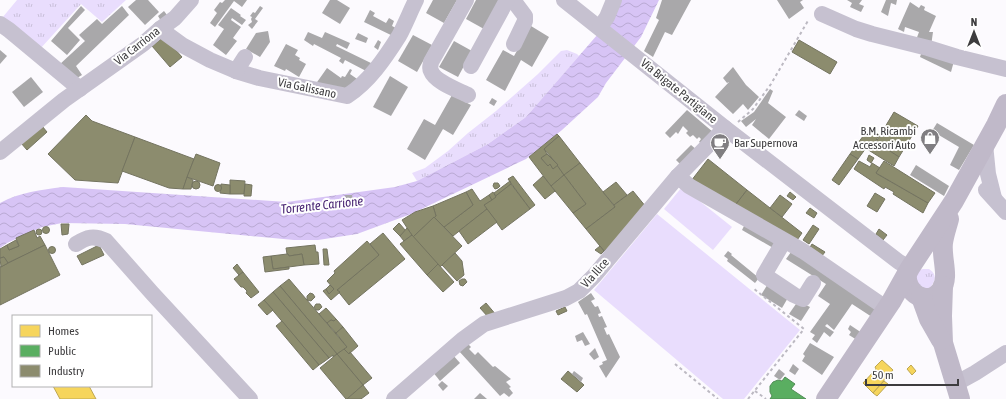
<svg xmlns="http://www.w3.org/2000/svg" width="1006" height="399" viewBox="0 0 1006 399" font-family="'Asap Condensed',sans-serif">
	<defs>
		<pattern id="grass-tufts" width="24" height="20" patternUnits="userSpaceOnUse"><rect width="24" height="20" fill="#e9ddfd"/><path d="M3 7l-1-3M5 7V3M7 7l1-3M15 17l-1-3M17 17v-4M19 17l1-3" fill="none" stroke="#c9bfda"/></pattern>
		<pattern id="water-waves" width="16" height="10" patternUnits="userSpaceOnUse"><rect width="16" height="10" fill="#d7c4f5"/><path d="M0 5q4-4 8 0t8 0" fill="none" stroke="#b9a9d3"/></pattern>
	</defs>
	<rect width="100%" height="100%" fill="#fcfafe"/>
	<!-- grass -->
	<g fill="url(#grass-tufts)">
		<polygon points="17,0 126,0 102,22 81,4 40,49 2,18"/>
		<polygon points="567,50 577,54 579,56 526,117 488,144 417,181 412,173 425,168 448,151 468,133 496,111 538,74 561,51"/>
		<path d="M923,269H929C938,275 935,281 930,288H920L915,276L919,270Z"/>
	</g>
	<!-- garden -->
	<g fill="#e9ddfd">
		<polygon points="682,187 732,227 713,250 664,209"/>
		<polygon points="657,214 800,330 744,399 723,399 594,290"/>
	</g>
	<!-- water -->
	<path fill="url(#water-waves)" d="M619,0H659L641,37L606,83L598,97L562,130L526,159L411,214L357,234L318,240H294L125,224L62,223L42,227L7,243L0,248V203C20,192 41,190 63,187L287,202L395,187L417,181L488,144L526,117L611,19Z"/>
	<!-- homes -->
	<g fill="#f6d55c" stroke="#bea753">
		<polygon points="882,360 893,370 873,393 863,383 876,369 875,367"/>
		<polygon points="911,365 916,371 912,375 907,369"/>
		<polygon points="884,381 888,384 877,396 873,393"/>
		<polygon points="53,386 89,386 96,399 60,399"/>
	</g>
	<!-- public -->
	<polygon fill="#5aae61" stroke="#518c56" points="785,377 795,384 791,389 806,399 770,399 772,396 770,392 770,386 773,382 778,380 782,381"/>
	<!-- industry -->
	<g fill="#8c8c6e" stroke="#747460">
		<polygon points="164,37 182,57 170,67 152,46"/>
		<polygon points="799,40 837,62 830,74 792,52"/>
		<polygon points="894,112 918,126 899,157 876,142"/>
		<polygon points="86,115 92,121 135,137 118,183 75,180 48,154"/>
		<polygon points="42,126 47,132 27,150 21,143"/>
		<polygon points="869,128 879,135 870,151 866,148 858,159 850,154"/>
		<polygon points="557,134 559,136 544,149 547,154 541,158 548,166 550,164 553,169 557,165 564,175 551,186 529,157"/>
		<polygon points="559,136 580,163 564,175 557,165 558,165 544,149"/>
		<polygon points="135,137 194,159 183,189 169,188 122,171"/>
		<polygon points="876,142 899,157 894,166 870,151"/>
		<polygon points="196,154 220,163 213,186 187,177"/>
		<polygon points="547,154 558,165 553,169 550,164 548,166 541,158"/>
		<polygon points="850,154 858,159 839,185 832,180"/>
		<polygon points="869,155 874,158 871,163 867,160"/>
		<polygon points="708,159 747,190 733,208 691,181"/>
		<polygon points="859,161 870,167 872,163 880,168 876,173 879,175 928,203 923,213 893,194 894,192 885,187 884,189 854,169"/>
		<polygon points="884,161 935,193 928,203 876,173"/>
		<polygon points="580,163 615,207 586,229 573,213 586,204 564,175"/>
		<polygon points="564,175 586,204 573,213 551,186"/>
		<polygon points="513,176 535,205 530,209 508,179"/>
		<polygon points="543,176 555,191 545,199 533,185"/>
		<polygon points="187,177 193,180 191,189 183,189"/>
		<polygon points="230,180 245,181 244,194 230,194"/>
		<polygon points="510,181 511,184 496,196 494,193"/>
		<circle cx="196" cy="185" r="4"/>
		<polygon points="616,182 627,195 614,205 603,192"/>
		<polygon points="494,183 498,183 500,186 498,188 495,189 493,186"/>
		<polygon points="221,184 230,185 230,194 220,193"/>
		<polygon points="245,184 252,185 251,196 244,196"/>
		<polygon points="511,184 530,209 502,230 484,205"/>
		<circle cx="218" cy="188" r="3.5"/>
		<polygon points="472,189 480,201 489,195 492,200 484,205 487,209 453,236 444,227 473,205 466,192"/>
		<polygon points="747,190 802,233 795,243 733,208"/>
		<polygon points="633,191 646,207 618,241 604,251 586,229 615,207 614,205"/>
		<polygon points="466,192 473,205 444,227 434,217 436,216 433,206"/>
		<polygon points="493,192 496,197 492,200 489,195"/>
		<polygon points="790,192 796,197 793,200 787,196"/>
		<polygon points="875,193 885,199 877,212 867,206"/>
		<polygon points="780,195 792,204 782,217 770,208"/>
		<polygon points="433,206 436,216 413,237 402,220 415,212"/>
		<polygon points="810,208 817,213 814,218 806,213"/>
		<polygon points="487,209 497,222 468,244 459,231"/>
		<polygon points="434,217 462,246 440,267 413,237"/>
		<polygon points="399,223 406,231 400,236 393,229"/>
		<polygon points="61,224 69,224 68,234 62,235"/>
		<polygon points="813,225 819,229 809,244 803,240"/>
		<circle cx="46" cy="230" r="3.5"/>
		<polygon points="407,228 412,235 404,241 400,236"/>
		<circle cx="39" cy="232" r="3"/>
		<polygon points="879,229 887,235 883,240 876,234"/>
		<polygon points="34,230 37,238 40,236 45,245 8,263 4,257 0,258 0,249 7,245 9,250 19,246 16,238"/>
		<polygon points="383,233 405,259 349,305 337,290 379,255 370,244"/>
		<polygon points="412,235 438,264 427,275 400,244"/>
		<polygon points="16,240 19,246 9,250 7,245"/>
		<polygon points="367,241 379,255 337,290 340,292 331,300 323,291 326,289 329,294 334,289 327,281 335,273 334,271"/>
		<polygon points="812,244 825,252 821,257 809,249"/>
		<polygon points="45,245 60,275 0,305 0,267"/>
		<polygon points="99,245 104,255 82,265 77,256"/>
		<polygon points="315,245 316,252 318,252 319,264 304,265 302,254 289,256 288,254 287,254 286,248"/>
		<polygon points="600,246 604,251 601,254 595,250"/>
		<circle cx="52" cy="250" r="3.5"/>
		<polygon points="323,249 327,249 329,265 324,265"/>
		<polygon points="455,253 462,261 464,275 457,281 442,265"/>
		<polygon points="287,254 288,254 289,256 302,254 304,265 273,269 271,256"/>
		<polygon points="271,256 273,269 289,267 289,269 265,272 263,257"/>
		<polygon points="4,257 8,263 1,267 0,258"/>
		<polygon points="237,264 243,272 239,275 233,268"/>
		<polygon points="438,264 454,282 443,292 427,275"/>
		<polygon points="243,272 259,292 251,298 246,293 247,291 243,287 241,287 234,279"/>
		<polygon points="289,279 347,347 341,353 340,352 337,354 280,286"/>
		<polygon points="462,279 465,279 467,282 463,286 460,285 459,281"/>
		<polygon points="330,285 334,289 329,294 326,289"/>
		<polygon points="280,286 337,354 333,357 333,355 329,358 273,292"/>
		<polygon points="273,292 329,358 325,361 319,365 264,300"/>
		<polygon points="310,293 313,294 315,297 311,301 307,300 307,296"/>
		<polygon points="264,300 273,310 267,315 258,305"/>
		<polygon points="486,303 497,316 489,318 480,308"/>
		<polygon points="316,304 320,304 322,307 319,310 316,310 314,307"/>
		<polygon points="565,307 567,311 558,315 556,311"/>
		<polygon points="326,308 336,319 334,321 331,320 327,323 319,314"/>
		<polygon points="336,319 343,327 336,333 327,323 331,320 334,321"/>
		<polygon points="282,321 319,365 313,370 276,326"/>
		<polygon points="343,327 358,346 349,354 344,349 347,347 336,333"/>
		<polygon points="344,349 349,354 350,352 372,378 363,385 337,354"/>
		<polygon points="337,354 363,385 347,399 346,399 320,368"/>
		<polygon points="568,371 584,385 577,392 561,379"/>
		<polygon points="363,385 369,393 361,399 347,399"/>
	</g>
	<!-- building -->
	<g fill="#a9a8aa">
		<polygon points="136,0 148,0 159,12 145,25 128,7"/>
		<polygon points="225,0 247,0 242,7 234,1 215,27 210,23 217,13 214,10 220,2 222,3"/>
		<polygon points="330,0 337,0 350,8 340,24 322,13"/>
		<polygon points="433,0 457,0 444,23 426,13"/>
		<polygon points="476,0 501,0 484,29 466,19"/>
		<polygon points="662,0 691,0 672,35 665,32 653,57 644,51 659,20 656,18"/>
		<polygon points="777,0 803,0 800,2 804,8 789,19"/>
		<polygon points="847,0 862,0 859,4 864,6 861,12 850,7 852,3"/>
		<polygon points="886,0 897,0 896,5 891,3 888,16 881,12"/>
		<polygon points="910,2 919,8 921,5 925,7 924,10 936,16 929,32 933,32 931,46 916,40 919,32 905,27 904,32 898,29"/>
		<polygon points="81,6 85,10 68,28 80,40 67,55 51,41"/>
		<polygon points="122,6 129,15 76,66 82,75 77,78 59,65 85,41 79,35 97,19 102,24"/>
		<polygon points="260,6 263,8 255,19 258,21 252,29 248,25 252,22 251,19 252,17 250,16 253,12 255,13"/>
		<polygon points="231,8 241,15 240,16 246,20 242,25 232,18 231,20 241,27 233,38 237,41 226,55 213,45 224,29 218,25"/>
		<polygon points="370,10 375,13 373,16 386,23 389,18 394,21 392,26 398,29 395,37 364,22"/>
		<polygon points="164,11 167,15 161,21 158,16"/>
		<polygon points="531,26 549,37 532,67 521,60 505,91 486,80 503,50 514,56"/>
		<polygon points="268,31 270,42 260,57 246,49 256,33"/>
		<polygon points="308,32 322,38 325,32 350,43 347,49 337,44 336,46 373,64 368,72 345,60 343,64 339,61 341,58 314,44 313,46 304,40"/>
		<polygon points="358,33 368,38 366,43 355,39"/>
		<polygon points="413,35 432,45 417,72 398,61"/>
		<polygon points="378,40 381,42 378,50 374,47"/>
		<polygon points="454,41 472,51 458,77 439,67"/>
		<polygon points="286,44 298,50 295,55 300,58 299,60 306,64 299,77 286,69 285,71 274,66"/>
		<polygon points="0,50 7,56 0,64"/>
		<polygon points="922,51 954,61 951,72 920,57"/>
		<polygon points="733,67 746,85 759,97 748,110 743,104 733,114 715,97 729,82 727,83 723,78"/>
		<polygon points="327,68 341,78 342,76 345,77 350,69 352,70 350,74 360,81 346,91 315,85"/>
		<polygon points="390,76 408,87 391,116 373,107"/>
		<polygon points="31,77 43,92 24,107 12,92"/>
		<polygon points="770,89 773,91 768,103 786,117 769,139 752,125 756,119 746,127 741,121 754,112"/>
		<polygon points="452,95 471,105 453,135 443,129 425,160 407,149 424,119 435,125"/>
		<polygon points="492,98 497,101 494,106 489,103"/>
		<polygon points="687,110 713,132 702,144 699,142 701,139 699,137 697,139 693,135 690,137 686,133 688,131 683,126 678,134 676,132 670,138 665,133"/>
		<polygon points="799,110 807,116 804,121 795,115"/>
		<polygon points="937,123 974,145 959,170 950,165 959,147 932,131"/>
		<polygon points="691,145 697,150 682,166 676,160"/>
		<polygon points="916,165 949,186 944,196 910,175"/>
		<polygon points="345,195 352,195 353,200 346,201"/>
		<polygon points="746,222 776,239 775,249 742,230"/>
		<polygon points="794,248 879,306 872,317 852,304 834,330 827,324 825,326 834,332 830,337 824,332 817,343 812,339 815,335 810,332 830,304 818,296 826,284 786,259"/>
		<polygon points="728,251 732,254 731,255 759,278 755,283 727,261 728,259 724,256"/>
		<polygon points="769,282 789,296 782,308 761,295"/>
		<polygon points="591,293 595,299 591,301 595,307 598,306 601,313 598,314 599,317 602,316 607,327 604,328 607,335 609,334 620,357 606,378 599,366 603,364 602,362 607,360 587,314 585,315 578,302"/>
		<polygon points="798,301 810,307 801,321 789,314"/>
		<polygon points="850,325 862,333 857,340 849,335 851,332 848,329"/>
		<polygon points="583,332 590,344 585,346 582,340 577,342 575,336"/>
		<polygon points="467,343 471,347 469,349 475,355 478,352 493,367 495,366 511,379 506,382 511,387 509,388 513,393 509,397 504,393 500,396 458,350"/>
		<polygon points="810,343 834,357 822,375 802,361 805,356 803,354"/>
		<polygon points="595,348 599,357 594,360 589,354"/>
		<polygon points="452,354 460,363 440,381 432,371"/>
		<polygon points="793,364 799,369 795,375 789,371"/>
		<polygon points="779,369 785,374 780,380 774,376"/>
		<polygon points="574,371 583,378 581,382 572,374"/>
		<polygon points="442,381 448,386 443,391 438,385"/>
		<polygon points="480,393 487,399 474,399"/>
	</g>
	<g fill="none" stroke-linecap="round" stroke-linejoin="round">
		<!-- path -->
		<g stroke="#bcb9c2" stroke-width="2" stroke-dasharray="3 3" stroke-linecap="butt">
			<polyline points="738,122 753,109 771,84 809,19"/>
			<polyline points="675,364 718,399"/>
			<polyline points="755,391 766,399"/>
			<polyline points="748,399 804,329 753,288"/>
		</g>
		<!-- minor -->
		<g stroke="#c6c1d0" stroke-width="16">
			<path d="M466,0L431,62C431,65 429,68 431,71C435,82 458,90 468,95"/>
			<polyline points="513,0 525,16 525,21 514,44"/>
			<polyline points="564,0 725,128 899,262 910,268"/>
			<polyline points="822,14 856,29 872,34 928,48 957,57 1006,69"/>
			<polyline points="0,24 9,30 80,89"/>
			<polyline points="600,27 607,17 614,0"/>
			<path d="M160,29L182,45L210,60L236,71L259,78L347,96C369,82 385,58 399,36C405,25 410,12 416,0"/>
			<polyline points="471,66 507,0"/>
			<polyline points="236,71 245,57"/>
			<polyline points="985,144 988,174 994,198"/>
			<polyline points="0,152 64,100 143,44 160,29 175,18 191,0"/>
			<polyline points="678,176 689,186 803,251 886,308"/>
			<polyline points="986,190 1006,212"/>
			<polyline points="784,241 764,275 794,295 803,299 813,283"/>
			<path d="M76,244C87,237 94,235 106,241L152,293L250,399"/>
			<polyline points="955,384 975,373 1006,353"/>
			<polyline points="394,399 462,340 484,324 566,298 579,291 594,276 678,176 725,128"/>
		</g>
		<!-- major -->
		<g stroke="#c0b9c9" stroke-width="20">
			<path d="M907,273C904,293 928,308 941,290C950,277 941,258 943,243C944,235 947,227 949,219"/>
			<polyline points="943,286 942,316 943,343 960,399"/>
			<polyline points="921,297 929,319 941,340"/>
			<polyline points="826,399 891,302 910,268 954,201 996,125 1006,104"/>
		</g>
	</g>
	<!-- icons -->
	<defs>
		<g id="shop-pin" transform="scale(1)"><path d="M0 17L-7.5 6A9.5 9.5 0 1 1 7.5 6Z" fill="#807e81" stroke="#fff"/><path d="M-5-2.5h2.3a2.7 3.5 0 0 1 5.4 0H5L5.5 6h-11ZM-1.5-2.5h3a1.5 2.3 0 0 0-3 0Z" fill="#fff"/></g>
		<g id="cafe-pin" transform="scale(1)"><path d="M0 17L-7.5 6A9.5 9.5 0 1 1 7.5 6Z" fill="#807e81" stroke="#fff"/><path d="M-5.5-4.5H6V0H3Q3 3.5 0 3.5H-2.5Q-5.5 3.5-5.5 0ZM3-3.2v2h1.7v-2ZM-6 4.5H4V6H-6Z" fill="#fff"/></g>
	</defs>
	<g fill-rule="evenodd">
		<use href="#shop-pin" x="930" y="138"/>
		<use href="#cafe-pin" x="720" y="143"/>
	</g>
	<g text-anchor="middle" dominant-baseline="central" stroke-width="4" stroke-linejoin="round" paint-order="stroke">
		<!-- street labels -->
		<g font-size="12" fill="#3d3c3e" stroke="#fff">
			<text transform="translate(137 46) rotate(-38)">Via Carriona</text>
			<text transform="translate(307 88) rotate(12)">Via Galissano</text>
			<text transform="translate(679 91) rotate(39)">Via Brigate Partigiane</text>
			<text transform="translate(595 273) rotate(-48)">Via Ilice</text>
		</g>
		<!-- poi labels -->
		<g font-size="12" fill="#3d3c3e" stroke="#fff" text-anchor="end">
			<text x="916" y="131">B.M. Ricambi<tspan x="916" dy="14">Accessori Auto</tspan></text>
			<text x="734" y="143" text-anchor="start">Bar Supernova</text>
		</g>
		<!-- water labels -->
		<g font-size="13" font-style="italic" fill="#4a2674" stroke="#fff">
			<text transform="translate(322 205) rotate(-6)">Torrente Carrione</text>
		</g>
	</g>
	<!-- legend -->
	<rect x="12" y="315" width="140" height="72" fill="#ffffff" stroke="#b1b1b2"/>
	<rect x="20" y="325" width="20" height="12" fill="#f6d55c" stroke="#b1b1b2"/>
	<text x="48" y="335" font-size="12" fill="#3d3c3e">Homes</text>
	<rect x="20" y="345" width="20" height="12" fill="#5aae61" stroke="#b1b1b2"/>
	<text x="48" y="355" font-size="12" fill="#3d3c3e">Public</text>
	<rect x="20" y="365" width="20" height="12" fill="#8c8c6e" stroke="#b1b1b2"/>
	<text x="48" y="375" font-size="12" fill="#3d3c3e">Industry</text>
	<!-- north arrow -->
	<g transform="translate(974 32)" stroke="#ffffff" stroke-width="3" paint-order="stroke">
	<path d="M0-3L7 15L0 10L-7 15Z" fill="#3d3c3e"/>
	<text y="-6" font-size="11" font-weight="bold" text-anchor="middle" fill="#3d3c3e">N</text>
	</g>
	<!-- scale -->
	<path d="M866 379v6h92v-6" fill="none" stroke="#3d3c3e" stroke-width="2"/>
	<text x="872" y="379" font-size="12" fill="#3d3c3e" stroke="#ffffff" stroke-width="3" paint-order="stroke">50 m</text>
</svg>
